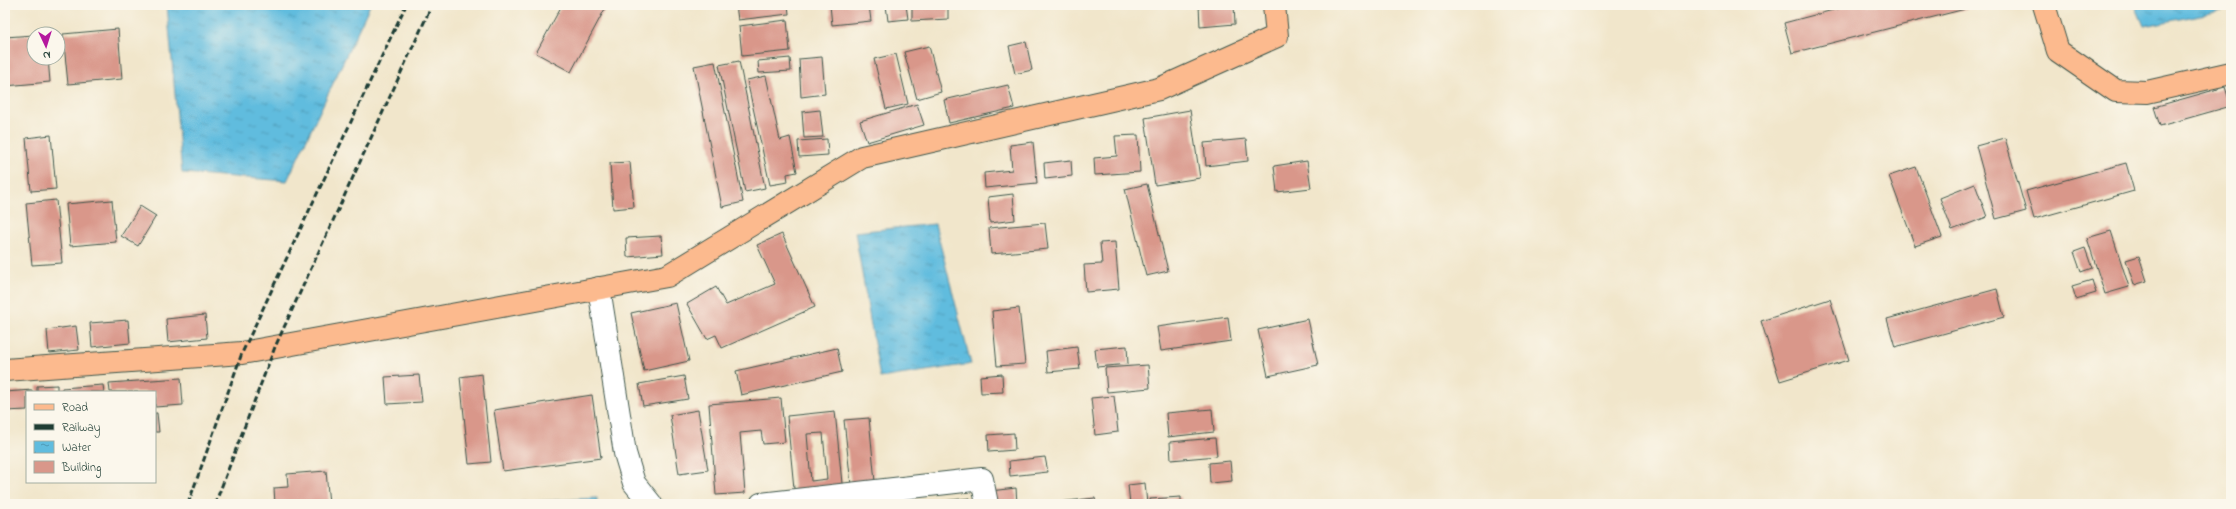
<svg xmlns="http://www.w3.org/2000/svg" width="2236" height="509" viewBox="0 0 2236 509" font-family="'Indie Flower',sans-serif">
	<defs>
		<pattern id="water-ripples" width="26" height="14" patternUnits="userSpaceOnUse"><rect width="26" height="14" fill="#60bcde"/><path d="M2 4q2-2 4 0t4 0M15 11q2-2 4 0t4 0" fill="none" stroke="#4f9ab5"/></pattern>
	</defs>
	<rect width="100%" height="100%" fill="#fbf7ec"/>
	<filter id="ink" filterUnits="userSpaceOnUse"><feTurbulence type="fractalNoise" baseFrequency=".025" numOctaves="2"/><feDisplacementMap in="SourceGraphic" scale="8" xChannelSelector="R" yChannelSelector="G"/><feConvolveMatrix kernelMatrix="1 2 1 2 8 2 1 2 1" color-interpolation-filters="sRGB"/></filter>
	<filter id="wash" filterUnits="userSpaceOnUse"><feTurbulence type="fractalNoise" baseFrequency=".012" numOctaves="4" result="noise"/><feDisplacementMap in="SourceGraphic" scale="16" xChannelSelector="R" yChannelSelector="G"/><feGaussianBlur stdDeviation="0.9" result="paint"/><feColorMatrix in="noise" values="0 0 0 0 0 0 0 0 0 0 0 0 0 0 0 0 0 1.4 0 .05"/><feComposite in="paint" operator="in"/></filter>
	<g filter="url(#wash)">
		<rect width="100%" height="100%" fill="#f1e6cb"/>
		<!-- water -->
		<g fill="url(#water-ripples)" stroke="#407c89">
			<polygon points="167,5 370,5 287,181 182,173"/>
			<polygon points="2135,5 2231,5 2231,9 2144,26"/>
			<polygon points="935,224 971,364 880,378 855,232"/>
			<polygon points="597,498 597,504 491,504"/>
		</g>
		<g id="blocks">
			<!-- building -->
			<g fill="#d9978a" fill-rule="evenodd">
				<polygon points="562,5 607,5 571,72 536,53"/>
				<polygon points="736,5 788,5 789,14 738,20"/>
				<polygon points="830,5 869,5 871,21 832,25"/>
				<polygon points="886,5 906,5 908,19 888,21"/>
				<polygon points="912,5 948,5 948,19 912,21"/>
				<polygon points="1199,5 1234,5 1235,24 1200,27"/>
				<polygon points="1852,5 1977,5 1977,6 1792,53 1784,23"/>
				<polygon points="787,20 790,51 742,56 739,26"/>
				<polygon points="118,29 122,79 68,84 63,34"/>
				<polygon points="34,35 34,58 48,58 50,82 5,86 5,37"/>
				<polygon points="1026,42 1032,70 1015,74 1009,46"/>
				<polygon points="929,46 941,92 917,99 904,52"/>
				<polygon points="896,54 908,104 886,109 874,59"/>
				<polygon points="822,57 825,94 801,97 799,59"/>
				<polygon points="790,58 791,71 759,73 758,61"/>
				<polygon points="739,61 765,188 745,192 719,65"/>
				<polygon points="715,62 743,202 722,207 694,66"/>
				<polygon points="766,76 780,140 790,137 797,172 787,174 788,182 770,185 747,80"/>
				<polygon points="1008,85 1014,108 949,123 944,100"/>
				<polygon points="2225,87 2231,106 2160,126 2154,107"/>
				<polygon points="917,104 924,125 867,142 860,121"/>
				<polygon points="820,110 823,137 804,138 802,112"/>
				<polygon points="1190,110 1200,178 1155,185 1145,118"/>
				<polygon points="51,135 56,189 31,191 26,138"/>
				<polygon points="1138,135 1140,172 1095,175 1094,158 1117,156 1115,136"/>
				<polygon points="2005,138 2026,211 1996,219 1976,146"/>
				<polygon points="827,139 828,155 799,157 798,141"/>
				<polygon points="1246,139 1248,161 1206,166 1204,143"/>
				<polygon points="1033,142 1037,183 985,188 984,173 1012,170 1010,145"/>
				<polygon points="1071,160 1072,176 1045,179 1044,163"/>
				<polygon points="1307,161 1311,188 1277,192 1274,166"/>
				<polygon points="630,162 634,207 613,209 610,163"/>
				<polygon points="2126,163 2134,191 2034,219 2026,191"/>
				<polygon points="1916,167 1942,237 1915,246 1889,176"/>
				<polygon points="1147,184 1168,271 1146,276 1125,189"/>
				<polygon points="1975,184 1987,217 1952,230 1940,198"/>
				<polygon points="1013,194 1015,220 990,223 988,197"/>
				<polygon points="56,200 62,263 32,265 26,203"/>
				<polygon points="112,200 116,242 70,246 66,204"/>
				<polygon points="140,206 156,216 138,246 121,236"/>
				<polygon points="1045,223 1048,249 991,254 989,228"/>
				<polygon points="2111,231 2129,287 2105,294 2087,238"/>
				<polygon points="782,234 815,307 722,348 716,335 707,339 687,304 716,287 726,305 775,284 757,245"/>
				<polygon points="661,236 663,254 627,257 626,238"/>
				<polygon points="1115,242 1119,289 1086,292 1084,265 1102,264 1100,243"/>
				<polygon points="2085,248 2092,268 2081,272 2074,252"/>
				<polygon points="2139,256 2147,281 2134,285 2126,260"/>
				<polygon points="2092,280 2096,293 2076,299 2072,286"/>
				<polygon points="1997,289 2004,317 1895,347 1887,319"/>
				<polygon points="1830,299 1849,360 1780,381 1761,321"/>
				<polygon points="676,303 689,361 644,371 631,313"/>
				<polygon points="1019,308 1025,364 997,366 992,311"/>
				<polygon points="205,315 207,338 168,342 166,319"/>
				<polygon points="1228,317 1231,341 1161,351 1157,327"/>
				<polygon points="1308,319 1318,365 1268,376 1258,330"/>
				<polygon points="128,320 130,343 92,347 90,323"/>
				<polygon points="76,326 79,350 49,353 47,330"/>
				<polygon points="1127,346 1128,364 1097,367 1095,349"/>
				<polygon points="1077,347 1080,369 1048,372 1046,351"/>
				<polygon points="837,348 842,372 741,395 736,371"/>
				<polygon points="1148,365 1150,388 1107,392 1105,368"/>
				<polygon points="482,374 491,462 469,464 460,377"/>
				<polygon points="1002,374 1003,392 981,393 980,376"/>
				<polygon points="419,375 422,402 387,404 385,377"/>
				<polygon points="684,376 688,399 643,406 639,384"/>
				<polygon points="181,378 183,405 155,407 155,392 110,392 109,383"/>
				<polygon points="57,385 57,392 37,392 37,386"/>
				<polygon points="103,385 104,392 62,392 62,388"/>
				<polygon points="32,390 32,392 27,392 27,410 5,411 5,392"/>
				<polygon points="592,395 601,458 503,471 494,410"/>
				<polygon points="1114,396 1118,432 1095,435 1091,398"/>
				<polygon points="781,398 785,442 763,444 761,431 740,433 745,493 716,495 709,404"/>
				<polygon points="1212,409 1214,432 1168,437 1166,413"/>
				<polygon points="698,410 708,470 679,474 670,415"/>
				<path d="M835,411L843,494L795,499L787,416ZM823,433L827,479L811,481L807,434Z"/>
				<polygon points="155,413 157,413 159,432 155,432"/>
				<polygon points="869,418 875,482 851,485 844,420"/>
				<polygon points="1014,433 1015,450 989,452 988,435"/>
				<polygon points="1215,438 1217,456 1171,460 1170,442"/>
				<polygon points="1045,457 1048,472 1010,476 1009,461"/>
				<polygon points="1230,461 1232,481 1210,483 1209,463"/>
				<polygon points="326,471 329,504 275,504 274,488 288,487 287,474"/>
				<polygon points="1145,483 1147,504 1130,504 1128,485"/>
				<polygon points="1016,488 1017,504 992,504 990,491"/>
				<polygon points="1181,497 1181,504 1151,504 1150,499"/>
				<polygon points="970,498 971,504 924,504 923,503"/>
				<polygon points="1095,498 1096,504 1049,504 1049,503"/>
			</g>
		</g>
	</g>
	<g filter="url(#ink)">
		<use href="#blocks" fill-opacity="0" stroke="#3e564b" stroke-width="1"/>
		<g fill="none" stroke-linecap="round" stroke-linejoin="round">
			<!-- minor casing -->
			<g stroke="#3e564b" stroke-width="24">
				<g id="minor">
					<polyline points="599,288 625,453 634,483 651,504"/>
					<polyline points="761,504 982,479 987,504"/>
				</g>
			</g>
			<!-- major casing -->
			<g stroke="#3e564b" stroke-width="24">
				<g id="major">
					<polyline points="2044,5 2058,51 2116,91 2147,92 2231,73"/>
					<polyline points="5,370 242,353 667,276 862,157 1159,89 1277,36 1274,5"/>
				</g>
			</g>
			<!-- minor -->
			<use href="#minor" stroke="#fff" stroke-width="22"/>
			<!-- major -->
			<use href="#major" stroke="#fcba8e" stroke-width="22"/>
			<!-- rail -->
			<g stroke="#1f3d34" stroke-width="3" stroke-dasharray="6 3" stroke-linecap="butt">
				<polyline points="188,504 242,353 406,5"/>
				<polyline points="215,504 275,347 432,5"/>
			</g>
		</g>
	</g>
	<!-- margin -->
	<rect width="2236" height="509" fill="none" stroke="#fbf7ec" stroke-width="20"/>
	<!-- legend -->
	<rect x="26" y="391" width="130" height="92" fill="#fbf7ec" stroke="#a3ada2"/>
	<rect x="34" y="404" width="20" height="6" fill="#fcba8e" stroke="#a3ada2"/>
	<text x="62" y="411" font-size="12" fill="#1f3d34">Road</text>
	<rect x="34" y="424" width="20" height="6" fill="#1f3d34" stroke="#a3ada2"/>
	<text x="62" y="431" font-size="12" fill="#1f3d34">Railway</text>
	<rect x="34" y="441" width="20" height="12" fill="url(#water-ripples)" stroke="#a3ada2"/>
	<text x="62" y="451" font-size="12" fill="#1f3d34">Water</text>
	<rect x="34" y="461" width="20" height="12" fill="#d9978a" stroke="#a3ada2"/>
	<text x="62" y="471" font-size="12" fill="#1f3d34">Building</text>
	<!-- north arrow -->
	<g transform="translate(46 46) rotate(176)"><circle r="19" fill="#fbf7ec" stroke="#a3ada2"/>
	<path d="M0-3L7 15L0 10L-7 15Z" fill="#b5179e"/>
	<text y="-6" font-size="11" font-weight="bold" text-anchor="middle" fill="#1f3d34">N</text>
	</g>
</svg>
